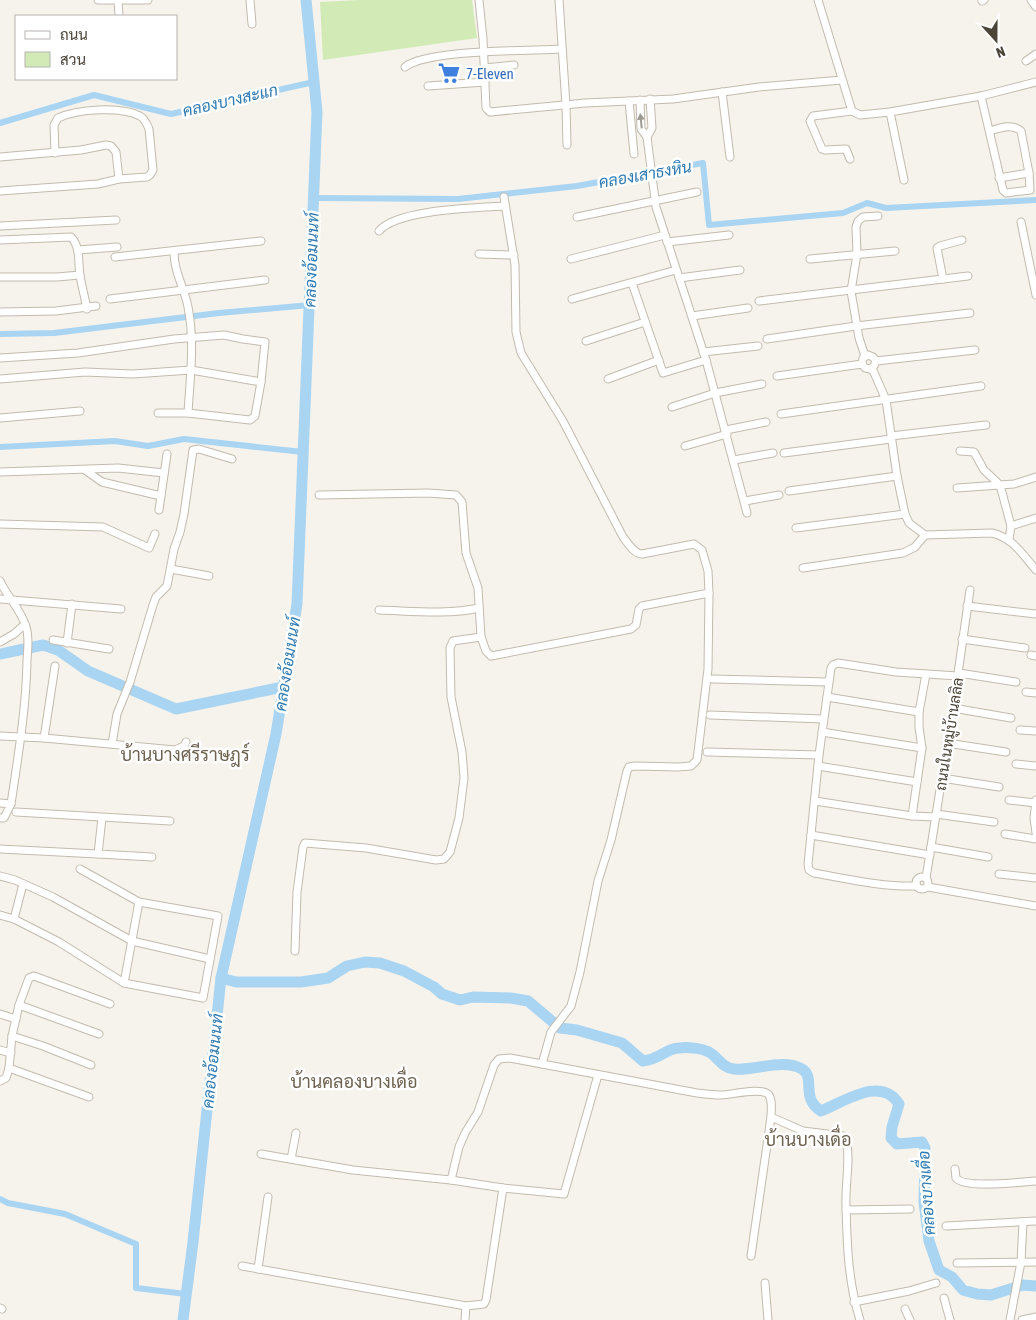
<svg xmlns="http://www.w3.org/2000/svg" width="1036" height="1320" viewBox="0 0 1036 1320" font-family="'Asap Condensed',Sarabun,sans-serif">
	<rect width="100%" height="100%" fill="#f6f3ec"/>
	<!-- green -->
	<polygon fill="#d2eab5" points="360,0 472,0 477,38 323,60 320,2"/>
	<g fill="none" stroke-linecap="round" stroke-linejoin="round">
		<!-- canal -->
		<g stroke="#a9d4f2" stroke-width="6">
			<polyline points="0,123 94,95 171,114 314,82"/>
			<polyline points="314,198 458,199 577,186 703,163 709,225 843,213 867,203 886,208 1036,200"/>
			<polyline points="0,334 54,333 219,313 310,305"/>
			<polyline points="0,447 115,441 148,446 184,439 303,452"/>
			<polyline points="0,1199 8,1203 65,1214 136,1244 136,1288 186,1294"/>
		</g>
		<!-- river -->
		<g stroke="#a9d4f2" stroke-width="11">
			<polyline points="0,654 43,645 58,650 88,671 176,709 283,687"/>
			<path d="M221,978L236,982H301L328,978L347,966L365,962L380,963L404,971L434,987L442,994L460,1000L473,997L511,998L528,1001L560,1028L577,1030L622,1043L643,1061C647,1060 651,1060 654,1058C663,1055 669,1048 679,1048C687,1047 701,1048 709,1052C718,1057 722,1068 734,1069C754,1071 783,1058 802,1069C816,1077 800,1098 821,1111C844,1102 881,1075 899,1104L892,1127L891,1138L897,1144L922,1142L925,1148L924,1202L929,1241L939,1270L952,1277L963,1290L977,1294L991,1295L1023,1285L1036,1286"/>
			<polyline points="183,1320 193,1242 221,978 276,734 297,604 317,112 306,0"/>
		</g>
		<!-- minor casing -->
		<g stroke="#c2bbae" stroke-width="9">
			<g id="minor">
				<polyline points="98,0 148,0"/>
				<polyline points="118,0 119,16"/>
				<polyline points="250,0 252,24"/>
				<polyline points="479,0 483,39 486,108 490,112 585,103 673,99 759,87 842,80"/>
				<polyline points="559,0 566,105 567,145"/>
				<polyline points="818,0 851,108 852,111 860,115 890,112 981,96 1036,82"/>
				<polyline points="1031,0 1036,7"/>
				<polyline points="982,1 984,0"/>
				<polyline points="1026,61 1036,54"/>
				<path d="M405,67C428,49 530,51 562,49"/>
				<polyline points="484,68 514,65"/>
				<polyline points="428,86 485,82"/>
				<polyline points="722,92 730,157"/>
				<path d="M981,96L1003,190L1006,193L1030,190L1029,173L1021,131C1012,123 1000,128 990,131"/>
				<polyline points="640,100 641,129 647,137 652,128 650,99"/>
				<polyline points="629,101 634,154"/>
				<polyline points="890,112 904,180"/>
				<polyline points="647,137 656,207 706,360 747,513"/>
				<polyline points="0,157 81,150 106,145 111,146 116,152 119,179"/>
				<polyline points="850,159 846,149 825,150 822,149 810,121 813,116 852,111"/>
				<polyline points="999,178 1029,173"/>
				<path d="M0,191L98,184L119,179L147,177L150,175L153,170L149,129C147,124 145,119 140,116C121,106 77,109 58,118L54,125L55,153"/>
				<polyline points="577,217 697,192"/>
				<polyline points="1021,222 1036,295"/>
				<polyline points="0,226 116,220"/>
				<path d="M379,231C397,209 477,208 505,206"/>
				<path d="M0,240L71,237C81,247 78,264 80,276C82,287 85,298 87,309"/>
				<polyline points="667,242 729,235"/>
				<polyline points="78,250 117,247"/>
				<path d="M174,251C174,273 184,286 188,307C195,342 190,378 188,413"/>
				<polyline points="479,254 514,255"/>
				<polyline points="115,257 261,241"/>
				<polyline points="571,259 665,235"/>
				<polyline points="810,259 895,251"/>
				<polyline points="0,277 57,277 80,275"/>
				<polyline points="679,278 740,270"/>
				<polyline points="943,279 937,248 940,246 962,240"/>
				<polyline points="632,283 663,373 706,360"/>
				<polyline points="110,299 265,280"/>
				<polyline points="572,299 676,270"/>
				<polyline points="759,301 968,276"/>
				<polyline points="0,312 56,311 96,306"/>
				<polyline points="692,316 748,308"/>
				<polyline points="767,339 856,326 970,313"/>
				<polyline points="586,341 645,322"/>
				<polyline points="703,352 758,346"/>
				<polyline points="865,356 859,338 851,291 857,254 856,227 858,221 863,217 878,216"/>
				<polyline points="0,358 78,353 174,339 224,335 243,339 265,342 261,382 255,416 250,420 188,413 158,413"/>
				<polyline points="876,361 975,350"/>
				<path d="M872,368L886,400L897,476L905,514L909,523L925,535L992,533C1013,538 1022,554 1036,570"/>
				<polyline points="777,376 862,364 865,368 870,369 874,366 876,361 873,357 868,355 863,358 862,364"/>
				<polyline points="0,379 85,372 133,374 191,370 261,382"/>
				<polyline points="608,379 659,360"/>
				<polyline points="672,407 715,393 762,384"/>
				<polyline points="781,414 981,386"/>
				<polyline points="0,418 80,411"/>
				<polyline points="726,430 766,422"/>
				<polyline points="891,436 986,425"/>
				<polyline points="685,446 727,434"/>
				<polyline points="960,451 974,452 984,470 1000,485 1011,526 1009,539"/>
				<polyline points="784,453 891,439"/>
				<polyline points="734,460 773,453"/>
				<polyline points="85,470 102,482 161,496"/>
				<polyline points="0,472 118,468 164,473"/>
				<polyline points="957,488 1014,484 1036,477"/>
				<polyline points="789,491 897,476"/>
				<polyline points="319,495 428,493 456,495 462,502 466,553 478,588 481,637 486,651 491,656 631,629 636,625 639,609 642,606 709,593"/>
				<polyline points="745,501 779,495"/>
				<polyline points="159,510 167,454"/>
				<polyline points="0,524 103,527 149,548 155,534"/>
				<polyline points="1011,526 1036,518"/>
				<polyline points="796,528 905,514"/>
				<polyline points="803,568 903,553 915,547 925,535"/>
				<polyline points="171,569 209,576"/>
				<path d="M0,581C7,597 21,609 26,627C30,639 27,650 27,662C26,709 18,757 11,804"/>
				<polyline points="0,599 121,609"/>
				<polyline points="967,606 1036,614"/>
				<path d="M379,610C412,611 447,615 479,608"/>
				<polyline points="962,639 1025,648"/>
				<polyline points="53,640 109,649"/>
				<polyline points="0,642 14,634 25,624"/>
				<polyline points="67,643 72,604"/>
				<polyline points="1031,655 1036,656"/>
				<polyline points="959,673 1016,682"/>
				<polyline points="926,674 919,712 919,727 922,748 912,816 936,817"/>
				<polyline points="712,679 828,682"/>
				<polyline points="1026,692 1036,693"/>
				<polyline points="827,697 919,712"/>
				<polyline points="953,708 1011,718"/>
				<polyline points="710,715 823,719"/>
				<polyline points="1020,730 1036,731"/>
				<polyline points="822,732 922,748"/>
				<polyline points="0,736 44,738 175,750 184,746 186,742"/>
				<polyline points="44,738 55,666"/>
				<polyline points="947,743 1006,752"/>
				<polyline points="112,744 117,714 130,682 153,605 156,597 167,586 174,549 180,532 184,514 193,450 199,449 232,459"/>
				<polyline points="707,752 819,755"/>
				<polyline points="1016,764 1036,766"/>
				<polyline points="818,766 917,782"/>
				<polyline points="942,778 999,787"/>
				<polyline points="1009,800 1036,803"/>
				<polyline points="1036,800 1034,818 1036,833"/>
				<polyline points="815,801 912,816"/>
				<polyline points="0,803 11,804 4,818 0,818"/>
				<polyline points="16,812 170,821"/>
				<polyline points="936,814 994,822"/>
				<polyline points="102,818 98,854 152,857"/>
				<polyline points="1005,834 1036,839"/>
				<polyline points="811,835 930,855"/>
				<polyline points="931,847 988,857"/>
				<polyline points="0,849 98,854"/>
				<polyline points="999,874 1036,878"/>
				<polyline points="0,876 15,880 53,897 132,941 210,959"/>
				<circle cx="922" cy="883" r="6"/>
				<polyline points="926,878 953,708 970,590"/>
				<path d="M917,886C882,887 848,879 814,873L809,870L808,864L819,755L831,668L833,665L838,663L896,672L958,676"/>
				<polyline points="928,887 1036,906"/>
				<polyline points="0,915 14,919 59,942 124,983 203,998 218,916 139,902 80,869"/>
				<polyline points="14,919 23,884"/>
				<polyline points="295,951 297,892 303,847 305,843 366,848 436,860 444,859 450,852 459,818 464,778 462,752 451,697 450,648 453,641 481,637"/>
				<polyline points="124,983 139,902"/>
				<polyline points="19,1005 29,978 34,976 110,1004"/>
				<polyline points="0,1014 16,1019"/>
				<polyline points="12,1036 43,1046 91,1065"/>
				<polyline points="0,1050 11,1053"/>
				<path d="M542,1064L697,1093C705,1094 713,1095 721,1095C732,1095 759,1087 768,1094C773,1099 771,1111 771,1117L751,1256"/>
				<polyline points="0,1081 6,1078 9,1068"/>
				<polyline points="89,1097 9,1068 12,1036 19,1005 99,1034"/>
				<path d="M771,1117L803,1131L843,1136L846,1139C851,1160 845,1183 846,1205C847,1244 848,1282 860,1320"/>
				<polyline points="261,1154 353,1170 451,1180 503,1188 564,1194 598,1075"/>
				<polyline points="291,1159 296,1133"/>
				<path d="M955,1169L956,1178C965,1189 1020,1182 1036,1181"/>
				<path d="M451,1180L459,1147L465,1133L478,1112L494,1065L499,1059L510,1058L542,1064L551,1032L571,1006L580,972L598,881L611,840L627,771L629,767L635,766L678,767L691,766L697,760L708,669L709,593L708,571L702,550L694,544L642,554C634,554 628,543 623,537L563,421L521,353L516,332L515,265L504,197"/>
				<polyline points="846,1210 910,1209"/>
				<polyline points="946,1226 1036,1221"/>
				<polyline points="957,1263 1036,1262"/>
				<polyline points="242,1266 466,1306"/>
				<polyline points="258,1269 268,1197"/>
				<polyline points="765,1283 768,1320"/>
				<polyline points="944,1298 950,1320"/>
				<polyline points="854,1302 909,1291 936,1283"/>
				<polyline points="0,1308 2,1309"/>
				<polyline points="905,1309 910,1320"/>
				<polyline points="465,1320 466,1306 484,1304 486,1300 503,1188"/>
				<polyline points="1010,1320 1021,1262 1023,1222"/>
				<polyline points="1022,1320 1036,1317"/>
			</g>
		</g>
		<!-- minor -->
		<use href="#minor" stroke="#fff" stroke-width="7"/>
	</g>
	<!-- one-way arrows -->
	<defs><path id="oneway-solid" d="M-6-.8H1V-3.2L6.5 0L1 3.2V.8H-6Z" transform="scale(1.25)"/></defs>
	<use fill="#9c9892" href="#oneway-solid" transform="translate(641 121) rotate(-96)"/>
	<!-- icons -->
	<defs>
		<g id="supermarket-bare" transform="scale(1.725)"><path d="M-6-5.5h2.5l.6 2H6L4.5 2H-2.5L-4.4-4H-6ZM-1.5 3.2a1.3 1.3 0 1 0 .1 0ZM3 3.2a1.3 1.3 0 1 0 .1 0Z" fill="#3f7fe0" stroke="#fff" stroke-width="2.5" paint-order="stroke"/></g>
	</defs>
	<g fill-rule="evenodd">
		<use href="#supermarket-bare" x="449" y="73"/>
	</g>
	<g text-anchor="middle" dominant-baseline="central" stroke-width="5" stroke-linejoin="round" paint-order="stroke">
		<!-- shop labels -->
		<g font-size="15" fill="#366cbe" stroke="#fff" text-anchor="start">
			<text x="466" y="73">7-Eleven</text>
		</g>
		<!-- street labels -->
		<g font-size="15" fill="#4b4439" stroke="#fff">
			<text transform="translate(949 734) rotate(-81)">ถนนในหมู่บ้านลลิล</text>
		</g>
		<!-- water labels -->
		<g font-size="16" font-style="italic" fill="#2e7ab2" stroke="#fff">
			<text transform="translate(230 100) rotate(-13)">คลองบางสะแก</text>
			<text transform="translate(645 174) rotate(-10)">คลองเสาธงหิน</text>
			<text transform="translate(311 260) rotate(-88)">คลองอ้อมนนท์</text>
			<text transform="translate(287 664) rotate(-81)">คลองอ้อมนนท์</text>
			<text transform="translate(212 1061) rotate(-84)">คลองอ้อมนนท์</text>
			<text transform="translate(926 1193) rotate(-94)">คลองบางเดื่อ</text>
		</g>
		<!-- quarter labels -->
		<g font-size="18" fill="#6e6250" stroke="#fff">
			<text x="185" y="754">บ้านบางศรีราษฎร์</text>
			<text x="354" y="1081">บ้านคลองบางเดื่อ</text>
			<text x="808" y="1139">บ้านบางเดื่อ</text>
		</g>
	</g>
	<!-- legend -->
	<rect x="15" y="15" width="162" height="65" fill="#ffffff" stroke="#b7b4b0"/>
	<rect x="25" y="31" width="25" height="8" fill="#ffffff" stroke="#b7b4b0"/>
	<text x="60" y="40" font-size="15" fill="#4b4439">ถนน</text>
	<rect x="25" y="52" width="25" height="15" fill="#d2eab5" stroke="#b7b4b0"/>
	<text x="60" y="65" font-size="15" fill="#4b4439">สวน</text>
	<!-- north arrow -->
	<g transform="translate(996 40) rotate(159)" stroke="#ffffff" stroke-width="4" paint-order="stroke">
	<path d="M0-4L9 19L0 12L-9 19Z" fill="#4b4439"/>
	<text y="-8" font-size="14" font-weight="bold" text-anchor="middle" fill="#4b4439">N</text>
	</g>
</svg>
